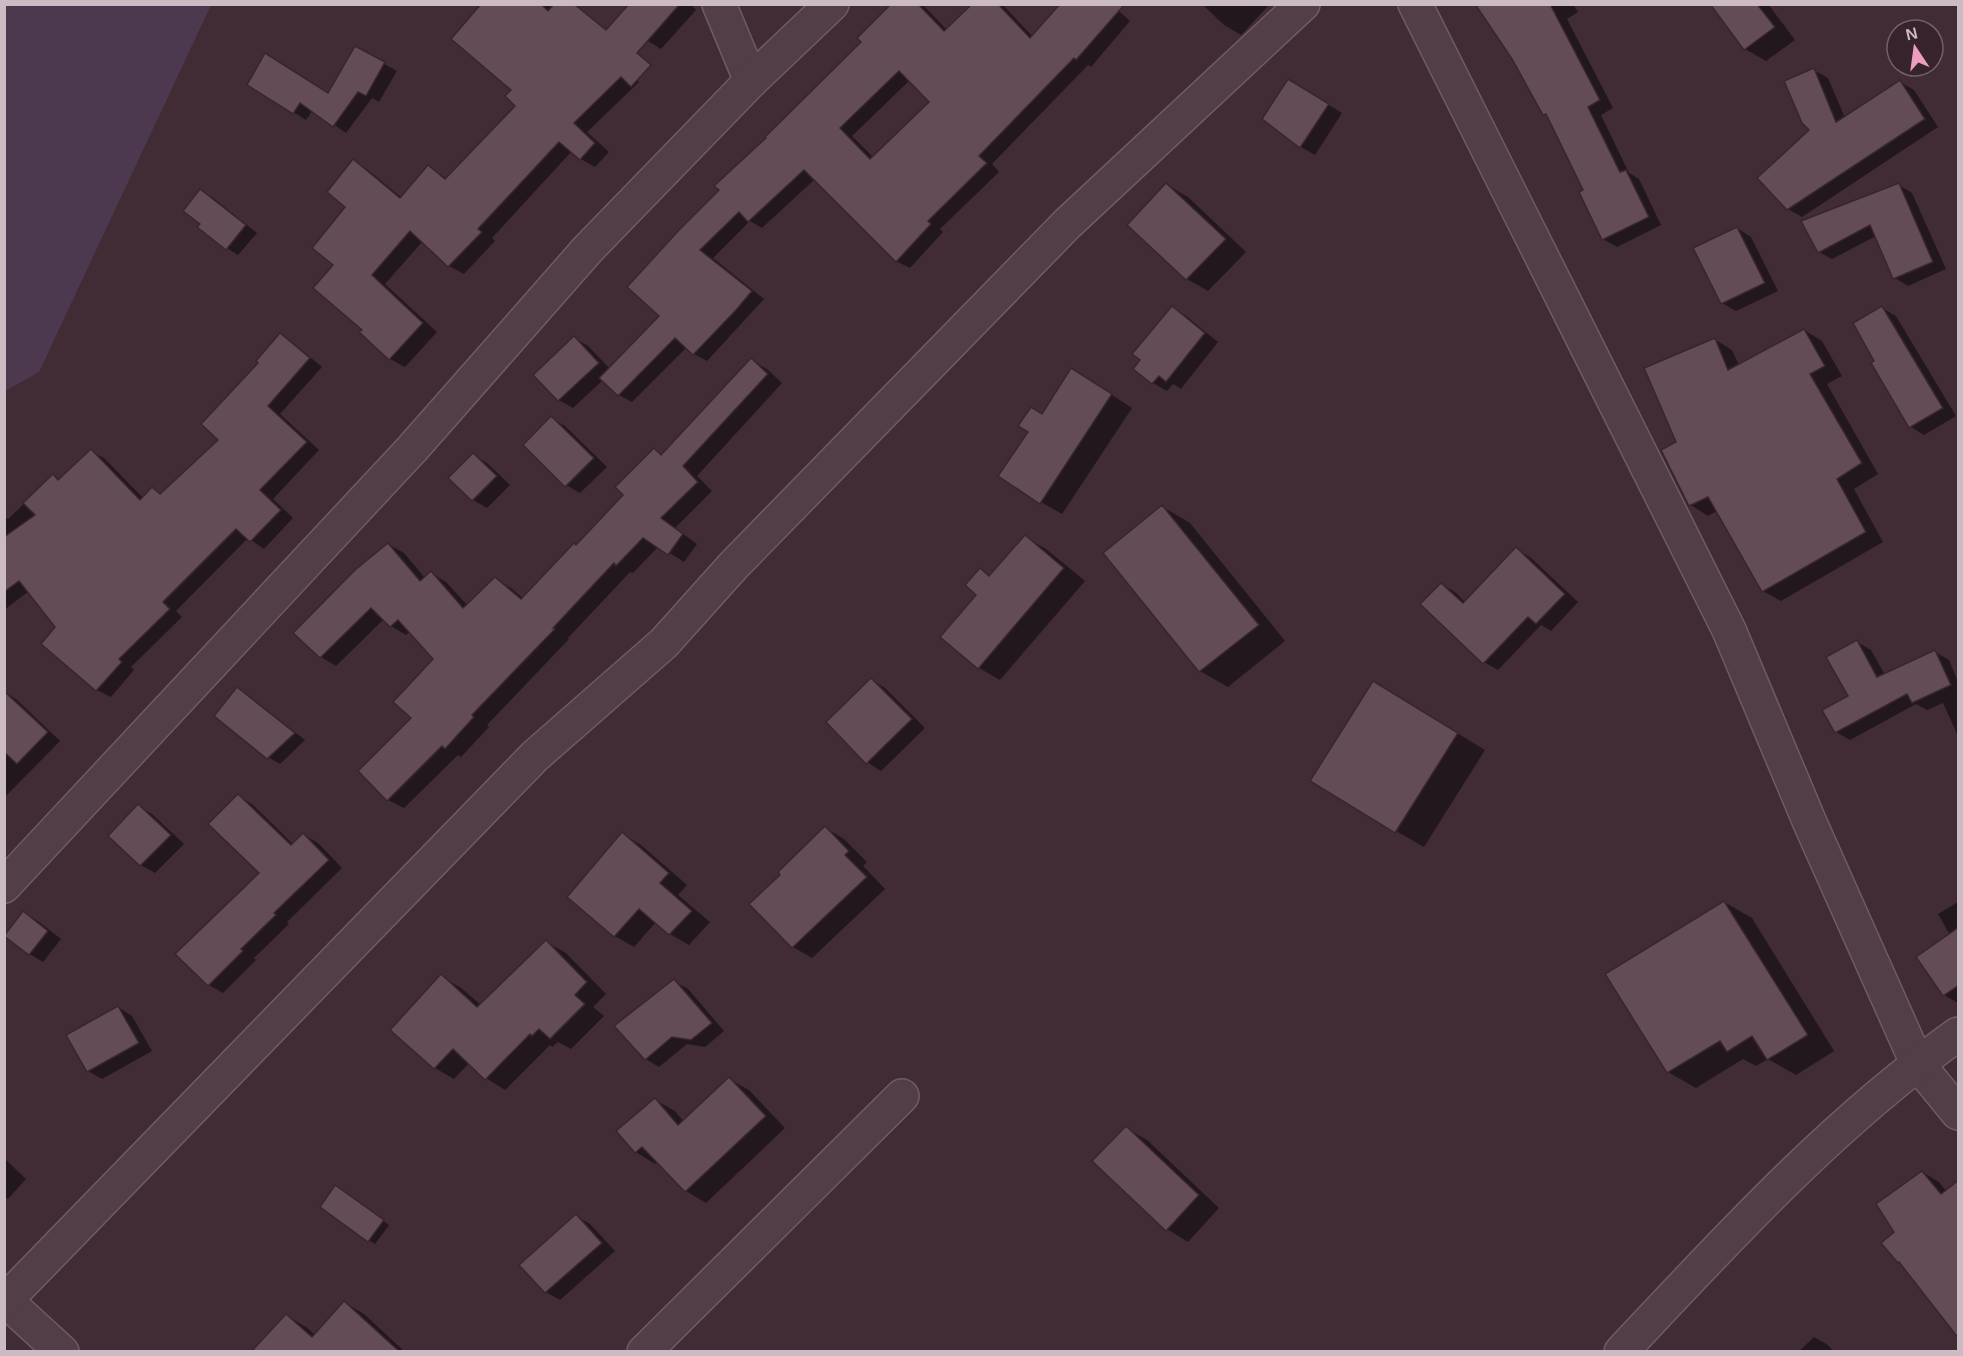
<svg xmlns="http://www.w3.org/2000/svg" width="1963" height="1356" viewBox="0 0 1963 1356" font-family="Arial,sans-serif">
	<rect width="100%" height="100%" fill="#412b35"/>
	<!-- green -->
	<polygon fill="#4c3950" points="5,4 211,5 39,372 5,391"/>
	<!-- shadow -->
	<g fill="#0007" fill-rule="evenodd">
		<polygon points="483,4 547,4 639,82 587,132 609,152 595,167 581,159 572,151 492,238 495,241 464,274 449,266 423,241 385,284 437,332 405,367 390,359 364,330 335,264 347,206 353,161 368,170 402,198 429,167 447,179 518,106"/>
		<polygon points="631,4 691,4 696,10 661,49 648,41"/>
		<path d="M894,4H922L947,30L974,4H1002L1033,37L1111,4L1130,21L1091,67L1088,65L992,164L999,172L940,229L943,232L910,268L896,261L815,179L762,228L750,221L713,258L764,299L707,361L694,354L687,347L632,402L619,395L603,380L573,408L559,400L574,338L588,346L610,369L661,316L721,190L768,138L863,42ZM910,80L931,102L874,158L852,136Z"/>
		<polygon points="1202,4 1270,4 1241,35 1224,25"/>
		<polygon points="1492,4 1573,4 1578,12 1567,19 1613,108 1601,115 1629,173 1639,179 1661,225 1617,247 1603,239 1585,191 1550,118 1544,114"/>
		<polygon points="1712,4 1768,4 1795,40 1766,61 1745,49"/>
		<polygon points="355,48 397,71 379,102 372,98 346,133 313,110 306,120 249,84 329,94"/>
		<polygon points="1814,70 1828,78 1845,118 1900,82 1914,90 1938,127 1802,217 1788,209 1811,130"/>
		<polygon points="1303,89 1342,113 1315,155 1301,147 1264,119"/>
		<polygon points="1167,185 1188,197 1246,252 1208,291 1187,279 1129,225"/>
		<polygon points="1899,185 1912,193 1946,269 1908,286 1895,278 1876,236 1832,259 1819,252"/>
		<polygon points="200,191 212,197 257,233 238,255 227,248 202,224"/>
		<polygon points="1737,228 1751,237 1778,291 1736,311 1722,303"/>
		<polygon points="1172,308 1186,316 1218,342 1181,389 1173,384 1167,391 1153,383"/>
		<polygon points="1882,308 1896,316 1956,416 1924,435 1911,427 1876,361"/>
		<polygon points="1804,330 1822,341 1842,376 1827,384 1878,474 1854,489 1883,542 1781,601 1763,591 1717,511 1708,516 1691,505 1663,450 1678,443 1714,339 1732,350 1739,365"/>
		<polygon points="280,335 293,343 322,367 280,414 319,450 273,499 293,518 264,549 248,538 176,611 182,617 131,667 134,670 111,697 97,690 43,644 57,627 29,591 4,610 4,517 8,519 53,476 60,480 91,451 104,458 143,498 152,489 161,494 221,440 260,363"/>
		<polygon points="751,360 767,369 782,383 697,476 712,491 675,528 697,544 684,562 659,546 633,573 630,572 568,638 569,639 487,725 489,727 461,757 458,755 404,808 388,800 413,718 435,659 411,631 406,635 391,626 384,619 336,666 321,657 388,544 404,553 425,578 431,573 446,582 468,606 496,579 511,588 524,599 625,495 654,450 663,455"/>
		<polygon points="1092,382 1132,408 1062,514 1041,502 1043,415"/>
		<polygon points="551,418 565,426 607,467 580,493 566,485"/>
		<polygon points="473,455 487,463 510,485 487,508 473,500"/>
		<polygon points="1163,507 1190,523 1285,641 1228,687 1200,671 1105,553"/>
		<polygon points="1025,537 1046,549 1085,581 1000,680 979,668 980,570 991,576"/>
		<polygon points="1516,549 1530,557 1578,602 1551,631 1541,625 1498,670 1484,662 1441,584 1455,592 1465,602"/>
		<polygon points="1857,642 1871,650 1885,675 1935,652 1949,660 1958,682 1958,736 1943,703 1927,710 1916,704 1850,740 1836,732 1850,696"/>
		<polygon points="872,680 885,688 925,728 881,771 867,762"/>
		<polygon points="237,689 249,696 305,740 280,764 268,757"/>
		<polygon points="4,692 16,699 60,741 4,798"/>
		<polygon points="1401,699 1485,750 1424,847 1396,831"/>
		<polygon points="238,796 252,804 294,845 304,835 318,843 342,868 287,922 289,924 254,958 256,960 223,993 209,985 178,954 261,873"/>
		<polygon points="138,806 152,814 184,844 155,873 141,865 110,836"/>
		<polygon points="825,828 844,839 867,862 863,866 885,889 812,958 793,947 782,875"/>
		<polygon points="622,834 641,845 687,885 678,895 710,922 689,945 670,934 656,922 634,947 615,936 569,897"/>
		<polygon points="1724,902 1752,918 1834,1051 1796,1075 1768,1059 1756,1066 1743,1059 1696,1088 1668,1072"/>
		<polygon points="1958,902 1958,1003 1944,995 1950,935 1938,914"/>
		<polygon points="24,913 38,921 61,939 43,962 30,954"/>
		<polygon points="546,942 566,953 606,994 593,1007 604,1016 571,1049 558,1042 552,1047 550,1045 505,1090 486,1078 469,1063 454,1079 435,1068 441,976 461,988 481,1005"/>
		<polygon points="674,981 688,989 724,1031 705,1047 687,1044 659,1067 646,1059"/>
		<polygon points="118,1007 132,1016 152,1051 102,1079 88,1071"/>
		<polygon points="729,1079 749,1090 785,1128 706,1203 686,1191 658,1162 655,1164 636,1152 618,1132 655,1100 675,1111 684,1122"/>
		<polygon points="1126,1128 1147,1140 1219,1208 1188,1242 1167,1229"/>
		<polygon points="4,1158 26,1179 8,1199 4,1197"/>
		<polygon points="1922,1172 1939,1182 1947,1192 1903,1265 1899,1262 1896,1233"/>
		<polygon points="342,1191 389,1225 375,1244 369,1240"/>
		<polygon points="576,1216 590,1224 615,1251 560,1300 546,1292"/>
		<polygon points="345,1303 364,1314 405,1352 254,1352 286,1315 306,1327 315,1335"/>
		<polygon points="1814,1337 1828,1345 1834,1352 1798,1352"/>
	</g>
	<!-- building -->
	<g fill="#644c57" stroke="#38252e" stroke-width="1.5" fill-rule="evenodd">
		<polygon points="481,4 541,4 548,11 554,4 574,4 606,30 629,4 680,4 637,53 651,65 631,87 621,77 574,123 595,143 580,160 559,142 478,229 482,232 448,267 410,231 372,275 423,323 389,360 359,332 362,330 313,288 333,265 312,248 345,207 327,192 353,159 400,198 428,165 445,179 515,106 505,96 511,90 451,39"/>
		<path d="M891,4H918L944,31L972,4H998L1030,38L1060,4H1125L1076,60L1074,58L979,156L987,163L928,221L931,224L896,262L804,170L748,222L739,212L700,250L752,291L737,309L693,355L675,338L618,396L599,378L659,316L627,287L680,229L719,190L714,186L766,138L765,137L861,42L857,38ZM899,71L929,102L870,159L840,128Z"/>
		<polygon points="1475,4 1550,4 1600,100 1588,107 1620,172 1626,170 1649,217 1602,240 1579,192 1583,190 1546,114 1543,115 1512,59"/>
		<polygon points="1710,4 1757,4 1775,27 1744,50"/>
		<polygon points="355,46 385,62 366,96 358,92 333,127 300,103 293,114 247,85 265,53 328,93"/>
		<polygon points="1814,68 1836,122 1900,80 1925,119 1787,210 1757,178 1809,130 1802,123 1784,81"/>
		<polygon points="1288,79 1329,104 1300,148 1262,119"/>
		<polygon points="1166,183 1226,239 1186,280 1127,225"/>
		<polygon points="1899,183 1933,262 1893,279 1870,225 1818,253 1801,221"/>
		<polygon points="200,189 246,225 226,250 197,227 200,224 183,211"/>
		<polygon points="1737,227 1765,283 1721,304 1693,248"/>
		<polygon points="1172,306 1205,333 1166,382 1159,376 1152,384 1133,369 1140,360 1132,354"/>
		<polygon points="1882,306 1943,408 1909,428 1871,363 1874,361 1853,323"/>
		<polygon points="1804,329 1825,366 1810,374 1862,463 1837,479 1866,532 1762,592 1708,497 1689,506 1661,450 1676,442 1644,368 1715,338 1728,370"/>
		<polygon points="280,333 310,358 268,406 307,442 260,490 281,510 250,542 236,529 163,602 170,609 119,659 122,662 96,691 41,644 55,627 19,581 4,592 4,537 35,515 23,503 53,474 58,480 91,449 140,500 152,487 160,494 218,440 201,424 258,363 256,361"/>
		<polygon points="574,336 599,363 558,401 533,375"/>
		<polygon points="751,358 768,374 683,466 698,482 661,518 683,534 668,555 643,538 616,566 614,563 553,628 555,629 472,715 474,717 445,749 442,746 387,801 358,771 411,718 393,702 433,659 398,620 390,627 371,608 320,658 293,633 355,570 388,543 420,581 431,571 463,608 495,577 521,599 574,543 576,545 623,495 615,487 654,448 661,455"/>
		<polygon points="1071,368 1112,394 1040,504 998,476 1028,432 1018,426 1031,407 1042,414"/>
		<polygon points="551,416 594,458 565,487 523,445"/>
		<polygon points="473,453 497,476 472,501 448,478"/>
		<polygon points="1162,505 1259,625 1199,672 1103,553"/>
		<polygon points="1025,535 1064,568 978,669 940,637 976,595 965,585 980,568 989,576"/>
		<polygon points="1516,547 1565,594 1536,624 1528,617 1483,664 1420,604 1441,583 1463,603"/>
		<polygon points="1857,640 1877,677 1935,650 1951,685 1912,703 1907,694 1835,733 1822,710 1848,696 1826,657"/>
		<polygon points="871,678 912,719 866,764 826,722"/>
		<polygon points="1373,681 1458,733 1395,833 1310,781"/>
		<polygon points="237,687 295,733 267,759 214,716"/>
		<polygon points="4,691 48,732 17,764 4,752"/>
		<polygon points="238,794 291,845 303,833 329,860 274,913 276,915 241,949 243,951 208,986 175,954 259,873 208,824"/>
		<polygon points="138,804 171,835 140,866 108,836"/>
		<polygon points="825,826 849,851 845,855 867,877 792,948 749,904 780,875 778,872"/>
		<polygon points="622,832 669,873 660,883 692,911 669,935 639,909 614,937 567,897"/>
		<polygon points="1724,901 1808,1035 1767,1060 1752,1036 1727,1052 1720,1041 1667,1073 1605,974"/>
		<polygon points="23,911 48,931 29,955 4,936"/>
		<polygon points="1959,927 1959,985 1943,996 1916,957"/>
		<polygon points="546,940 587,982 575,995 585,1004 550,1039 539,1029 532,1036 530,1034 485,1080 453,1049 434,1069 390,1030 441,974 477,1007"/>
		<polygon points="674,979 712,1023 691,1040 672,1037 645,1060 614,1026"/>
		<polygon points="118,1006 139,1043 87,1072 66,1035"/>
		<polygon points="729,1077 766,1116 685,1192 642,1147 635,1153 616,1131 655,1098 678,1125"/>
		<polygon points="1126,1126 1199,1195 1166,1231 1092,1161"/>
		<polygon points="1922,1171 1941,1194 1959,1180 1959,1339 1899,1262 1898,1263 1881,1243 1894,1232 1876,1204"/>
		<polygon points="335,1185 384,1220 368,1242 320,1207"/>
		<polygon points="576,1214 602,1243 545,1293 519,1265"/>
		<polygon points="344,1301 400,1352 251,1352 286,1314 312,1337"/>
	</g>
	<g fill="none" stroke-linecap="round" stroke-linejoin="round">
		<!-- minor casing -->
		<g stroke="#6e5c65" stroke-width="36">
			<g id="minor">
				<polyline points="719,4 751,81"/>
				<polyline points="1415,4 1729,630 1810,823 1917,1063 1958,1113"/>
				<polyline points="4,886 412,449 588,249 751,81 832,4"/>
				<polyline points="4,1299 62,1352"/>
				<polyline points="4,1302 535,756 664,643 734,565 1067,224 1303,4"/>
				<polyline points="644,1352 902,1096"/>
				<path d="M1621,1352C1727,1239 1832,1124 1958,1034"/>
			</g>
		</g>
		<!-- minor -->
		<use href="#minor" stroke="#513e47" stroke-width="33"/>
	</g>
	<!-- border -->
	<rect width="1963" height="1356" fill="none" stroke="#cbbbc2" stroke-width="12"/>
	<!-- north arrow -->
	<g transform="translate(1915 48) rotate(347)"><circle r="28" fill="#36232c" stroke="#726068" stroke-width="1.5"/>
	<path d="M0-4.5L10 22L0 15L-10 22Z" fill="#ed9ebf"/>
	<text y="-9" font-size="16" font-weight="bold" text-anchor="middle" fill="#cbbbc2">N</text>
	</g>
</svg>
